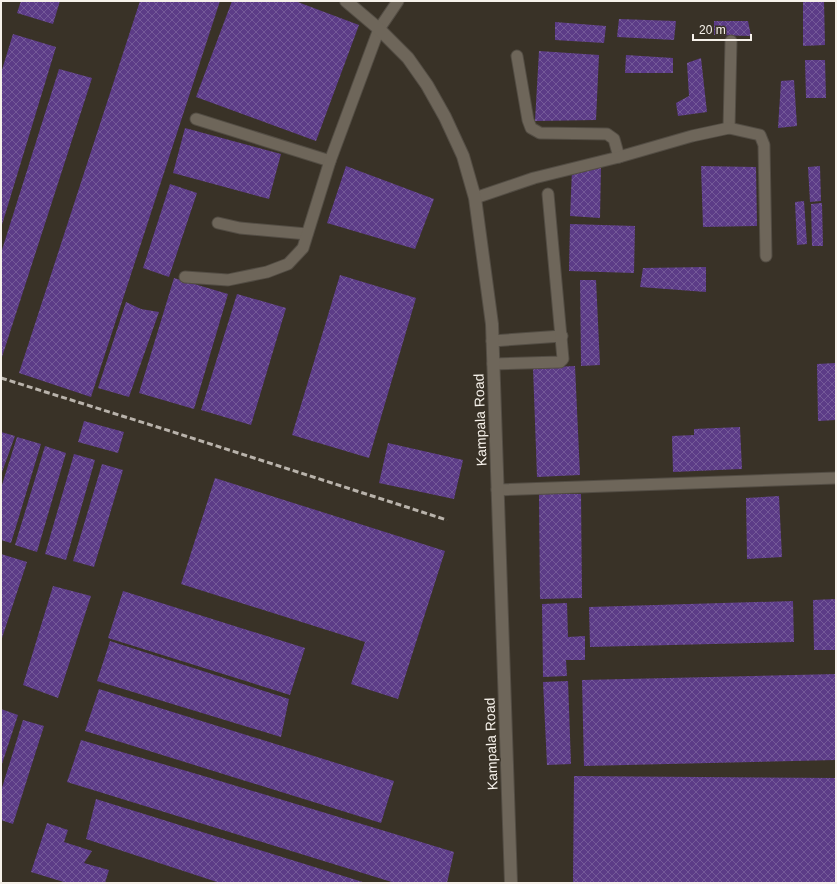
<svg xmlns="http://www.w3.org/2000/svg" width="837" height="884" viewBox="0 0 837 884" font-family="Helvetica,sans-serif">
	<defs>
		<pattern id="building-cross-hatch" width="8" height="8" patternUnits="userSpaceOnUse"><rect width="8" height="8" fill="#5c3c87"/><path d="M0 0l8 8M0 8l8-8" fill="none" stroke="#745998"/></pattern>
	</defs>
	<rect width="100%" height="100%" fill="#393227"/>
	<!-- building -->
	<g fill="url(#building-cross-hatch)">
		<polygon points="21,1 60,1 53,24 17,13"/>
		<polygon points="140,1 220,1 91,397 19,373"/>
		<polygon points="232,1 295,1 359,25 316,141 196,97"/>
		<polygon points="803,1 824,1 825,45 803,46"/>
		<polygon points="619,19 676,21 674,40 617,37"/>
		<polygon points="714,21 748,21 751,36 714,35"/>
		<polygon points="555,22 606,26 604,43 555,40"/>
		<polygon points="13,34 56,47 1,228 1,73"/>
		<polygon points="539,51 599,55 596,120 535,121"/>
		<polygon points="626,55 673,58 673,73 625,73"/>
		<polygon points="701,58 707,112 678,116 676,103 689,96 687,63"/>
		<polygon points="805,60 825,60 826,98 806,98"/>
		<polygon points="59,69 92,78 1,360 1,253"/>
		<polygon points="794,80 797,126 778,128 781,81"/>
		<polygon points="185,128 281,154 269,199 173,173"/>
		<polygon points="346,166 434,199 415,249 327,223"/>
		<polygon points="601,166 600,218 570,216 572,170"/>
		<polygon points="701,166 756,167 757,226 703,227"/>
		<polygon points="820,166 821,201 810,202 808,167"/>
		<polygon points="170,184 197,193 169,277 143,268"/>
		<polygon points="804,201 807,244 797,245 795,202"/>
		<polygon points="822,203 823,246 812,246 811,204"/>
		<polygon points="570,224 635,226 634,273 569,271"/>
		<polygon points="706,267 706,292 640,287 643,268"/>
		<polygon points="340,275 416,298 369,458 292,435"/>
		<polygon points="174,278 228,294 194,409 139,393"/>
		<polygon points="580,280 596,280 600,365 581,366"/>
		<polygon points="237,294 286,308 251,425 201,410"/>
		<polygon points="126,302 141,309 159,312 129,397 98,388"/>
		<polygon points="836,363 836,420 818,421 817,364"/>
		<polygon points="575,366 580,475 537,477 533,368"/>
		<polygon points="84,421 124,432 118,453 78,442"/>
		<polygon points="740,427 742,469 673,472 672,436 694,435 694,429"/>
		<polygon points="1,432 15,436 1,475"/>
		<polygon points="17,437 41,444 11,543 1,540 1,488"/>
		<polygon points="388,443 463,460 454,499 379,483"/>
		<polygon points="45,446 66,453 37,552 15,545"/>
		<polygon points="74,454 95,460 66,560 45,554"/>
		<polygon points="102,464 123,470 94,567 73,561"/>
		<polygon points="215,478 445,551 398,699 351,684 365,642 181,584"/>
		<polygon points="539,494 581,494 582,598 540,599"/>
		<polygon points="779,496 782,557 747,559 746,498"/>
		<polygon points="1,554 27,562 1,641"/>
		<polygon points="53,586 91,596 58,698 23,685"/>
		<polygon points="123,591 305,648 290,695 108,638"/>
		<polygon points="836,599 836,656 835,656 835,650 814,650 813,600"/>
		<polygon points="793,601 794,642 590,647 589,607"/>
		<polygon points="567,603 568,637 585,636 585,660 566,660 567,676 543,677 542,604"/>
		<polygon points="110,641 289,699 281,737 97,681"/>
		<polygon points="836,674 836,760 584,766 582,680"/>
		<polygon points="568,681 571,764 547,765 543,682"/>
		<polygon points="99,689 394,781 381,823 85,731"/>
		<polygon points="1,709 18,715 1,767"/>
		<polygon points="23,720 44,726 13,824 1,820 1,791"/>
		<polygon points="81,740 207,777 454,852 447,883 395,883 67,782"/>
		<polygon points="574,776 836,778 836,883 573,883"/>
		<polygon points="96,799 366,883 220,883 86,839"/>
		<polygon points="47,823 68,830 64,842 92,851 84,863 109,870 105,883 67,883 31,872"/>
	</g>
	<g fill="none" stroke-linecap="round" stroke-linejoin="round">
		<!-- lane casing -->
		<g stroke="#534d44" stroke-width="13">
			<g id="lane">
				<polyline points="517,56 528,120 531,128 540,133 607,134 614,139 619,157"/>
				<polyline points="196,119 330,161"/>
				<polyline points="729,128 731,41"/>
				<polyline points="475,198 534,178 619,157 692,136 729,128 760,135 764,145 766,256"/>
				<polyline points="218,223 240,228 307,234"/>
				<polyline points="185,277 228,280 267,272 288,264 303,248 330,161 379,29 398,1"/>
				<polyline points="492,341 562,336"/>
				<polyline points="493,364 560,362 563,359 548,194"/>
				<polyline points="497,490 836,478"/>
			</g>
		</g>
		<!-- street casing -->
		<g stroke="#534d44" stroke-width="14">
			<polyline id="street" points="346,1 379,29 408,58 427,85 445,117 463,156 475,198 492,324 511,883"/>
		</g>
		<!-- lane -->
		<use href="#lane" stroke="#6e665a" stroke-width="11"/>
		<!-- street -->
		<use href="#street" stroke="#6e665a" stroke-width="12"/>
		<!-- rail -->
		<polyline stroke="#b9b3ab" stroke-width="3" stroke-dasharray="6 3" stroke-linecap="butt" points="1,378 170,431 447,520"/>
	</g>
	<g text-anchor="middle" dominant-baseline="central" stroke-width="3" stroke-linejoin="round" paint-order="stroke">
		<!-- street labels -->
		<g font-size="14" fill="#f6f1ea" stroke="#393227">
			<text transform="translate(480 420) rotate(-92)">Kampala Road</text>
			<text transform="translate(491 744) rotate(-92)">Kampala Road</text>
		</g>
	</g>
	<!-- border -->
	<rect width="837" height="884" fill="none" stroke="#f6f1ea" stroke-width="4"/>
	<!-- scale -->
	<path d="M693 34v6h58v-6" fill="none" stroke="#f6f1ea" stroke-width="2"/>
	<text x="699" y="34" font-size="12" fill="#f6f1ea" stroke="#393227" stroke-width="3" paint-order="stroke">20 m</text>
</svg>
